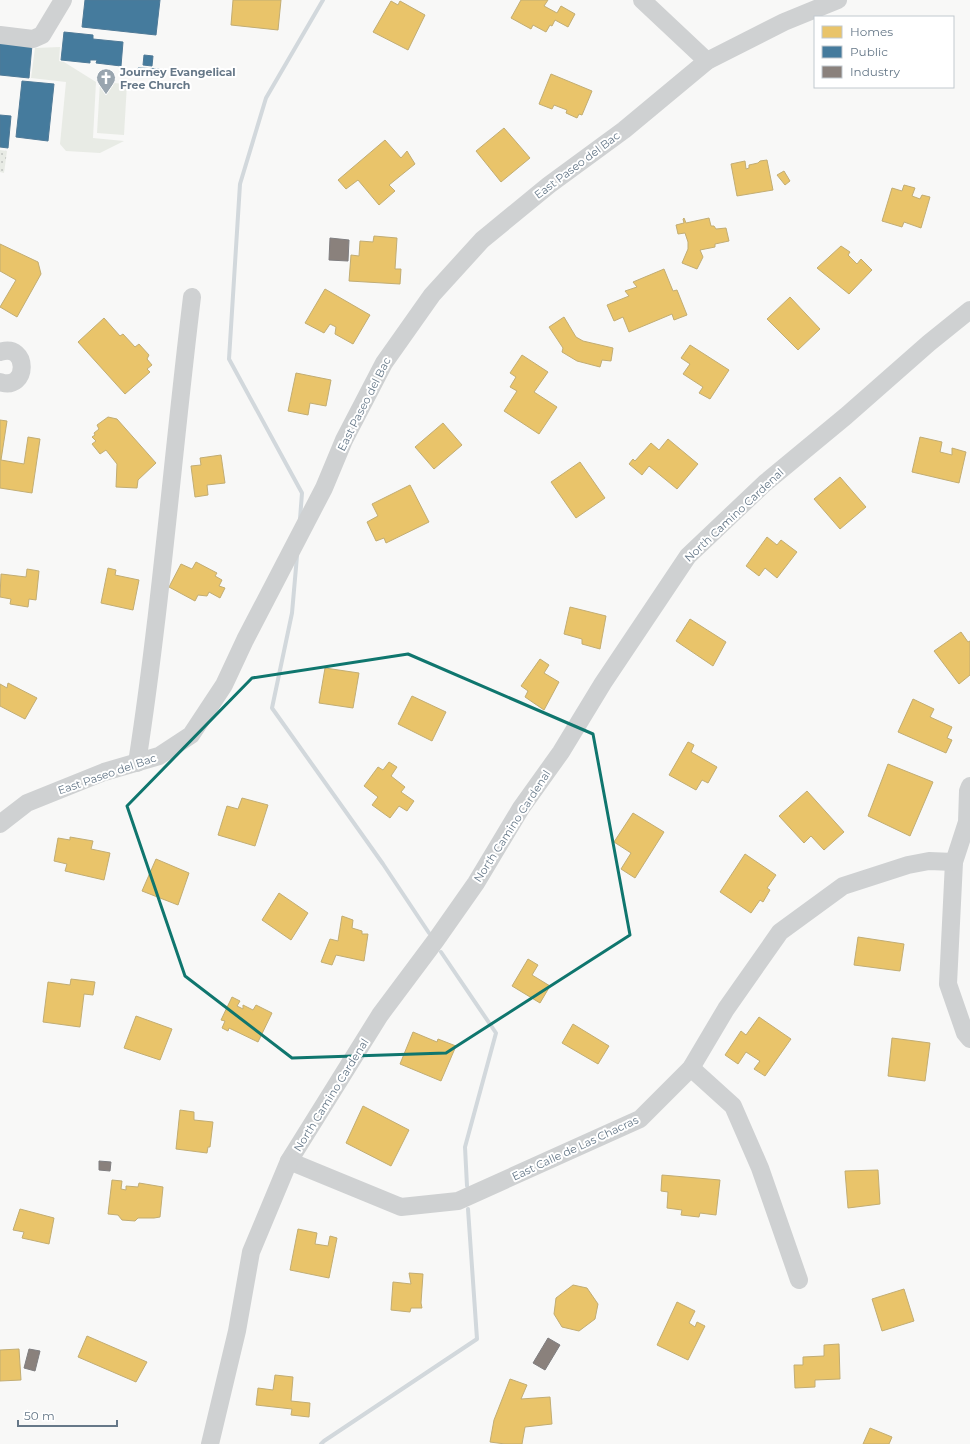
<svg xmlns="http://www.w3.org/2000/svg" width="970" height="1444" viewBox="0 0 970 1444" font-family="Montserrat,sans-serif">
	<defs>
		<pattern id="park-dots" width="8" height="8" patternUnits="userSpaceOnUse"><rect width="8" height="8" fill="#e8ebe5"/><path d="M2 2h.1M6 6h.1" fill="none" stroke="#c0c3bf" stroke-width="1.8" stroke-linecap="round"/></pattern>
	</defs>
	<rect width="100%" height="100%" fill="#f8f8f7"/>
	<!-- green -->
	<g fill="#e8ebe5">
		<polygon points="60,47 59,61 64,62 96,82 93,138 124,141 100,153 66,151 60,144 66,82 31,78 35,48"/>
		<polygon points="100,82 127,84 124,135 97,133"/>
	</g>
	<!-- park -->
	<polygon fill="url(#park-dots)" points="0,150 7,151 4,173 0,172"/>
	<!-- homes -->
	<g fill="#e9c46a" stroke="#c2ad73">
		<polygon points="233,0 281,0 278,30 231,25"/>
		<polygon points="521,0 548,0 544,6 557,13 561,6 575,14 568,27 555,20 552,26 550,25 546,32 533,25 531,29 511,18"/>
		<polygon points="391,1 398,5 400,1 425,15 408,50 373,32"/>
		<polygon points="551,74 592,91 582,115 579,114 577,118 566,113 567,110 554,105 552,109 539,104"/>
		<polygon points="504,128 530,158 501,182 476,151"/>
		<polygon points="385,140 401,158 407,151 415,164 389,185 395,191 379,205 358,180 346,189 338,180"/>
		<polygon points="767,160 773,190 737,196 731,164 745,161 746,169 749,168 749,165 758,163 760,161"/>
		<polygon points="784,171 790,181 785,185 777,175"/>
		<polygon points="904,185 915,188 912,196 920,199 922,195 930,197 921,228 904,222 902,227 882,221 892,188 902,191"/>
		<polygon points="684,218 686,223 709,218 711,226 714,226 716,229 726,228 729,241 715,244 715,247 700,250 703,257 697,269 682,263 688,249 688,242 685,233 678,234 676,225 684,223 683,219"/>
		<polygon points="374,236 397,238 395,269 401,269 400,284 349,281 351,255 359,256 360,241 373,242"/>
		<polygon points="0,244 38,262 41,274 17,317 0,307 16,280 0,271"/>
		<polygon points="841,246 850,252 848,255 857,264 861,259 872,270 849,294 817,268"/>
		<polygon points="664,269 673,291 677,290 687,315 674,320 672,314 629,332 623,317 614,321 607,305 629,296 625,291 637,287 633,282"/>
		<polygon points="325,289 370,315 353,344 335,334 336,327 330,324 324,333 305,323"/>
		<polygon points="790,297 820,329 798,350 767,319"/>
		<polygon points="564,317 576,337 583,341 613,348 611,361 602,360 600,367 577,361 562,352 563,348 549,327"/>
		<polygon points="104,318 120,336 123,334 135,347 139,344 149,355 147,359 152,365 147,369 150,372 125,394 78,342"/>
		<polygon points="690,345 729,370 710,399 699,393 703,387 683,374 690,364 681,358"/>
		<polygon points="522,355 548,372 534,392 557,407 539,434 504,411 517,391 510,387 516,377 510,373"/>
		<polygon points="296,373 331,380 326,406 310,403 308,415 288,411"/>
		<polygon points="108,417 117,419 156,463 138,480 137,488 116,487 117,464 106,450 100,454 92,444 96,441 92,437 95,435 94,433 99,429 97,425"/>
		<polygon points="0,420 7,421 1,460 24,464 28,437 40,439 32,493 0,488"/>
		<polygon points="443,423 462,445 434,469 415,447"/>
		<polygon points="920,437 942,442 940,452 952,455 952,448 966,452 959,483 912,472"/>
		<polygon points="668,439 698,464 677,489 649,466 642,475 629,464 633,459 635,461 651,443 659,450"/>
		<polygon points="221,455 225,483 207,485 208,495 195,497 191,466 201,465 200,458"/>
		<polygon points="580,462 605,498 576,518 551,482"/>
		<polygon points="840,477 866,507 840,529 814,499"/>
		<polygon points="410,485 429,522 386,543 384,538 376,541 367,522 378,516 372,504"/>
		<polygon points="767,537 777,545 781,540 797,552 777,578 765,568 759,576 746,566"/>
		<polygon points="196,562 217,573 215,576 222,580 219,586 225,588 220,598 209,592 207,596 198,595 195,601 169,587 181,564 192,569"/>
		<polygon points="108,568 116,570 115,575 139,580 133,610 101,603"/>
		<polygon points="27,569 39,571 36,600 29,599 28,607 10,604 11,599 0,597 1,574 26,577"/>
		<polygon points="570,607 606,616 600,649 582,644 582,639 564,634"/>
		<polygon points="690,619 726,642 713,666 676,641"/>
		<polygon points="961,632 968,642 970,641 970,675 959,684 934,651"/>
		<polygon points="540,659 549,665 544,673 559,682 544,710 525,697 528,691 521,686"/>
		<polygon points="325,668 359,673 353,708 319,703"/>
		<polygon points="8,683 37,698 25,719 0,706 0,684 7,688"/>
		<polygon points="412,696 446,712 432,741 398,724"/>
		<polygon points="913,699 934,709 930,717 952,727 947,738 952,740 946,753 898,732"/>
		<polygon points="688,742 694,745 691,752 717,767 708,783 702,780 696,790 669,775"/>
		<polygon points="389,762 397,767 391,776 405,787 401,792 414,801 407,811 399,806 390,818 372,805 378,797 364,786 378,767 383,770"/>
		<polygon points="888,764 933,782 910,836 868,816"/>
		<polygon points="807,791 844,832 824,850 811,836 804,843 779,816"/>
		<polygon points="242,798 268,805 255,846 218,835 227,806 238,809"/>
		<polygon points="633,813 664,832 635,878 621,869 631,853 614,842"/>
		<polygon points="70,837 93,841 91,849 110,853 104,880 65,871 67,864 54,861 58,838 70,840"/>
		<polygon points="745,854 776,875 767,888 770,890 763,902 760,900 751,913 720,892"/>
		<polygon points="156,859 189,873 178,905 142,891"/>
		<polygon points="279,893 308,913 291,940 262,920"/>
		<polygon points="342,916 353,920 352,928 362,931 362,934 368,934 364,961 336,955 332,965 321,962 330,939 338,941"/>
		<polygon points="858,937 904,944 900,971 854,965"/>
		<polygon points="528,959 538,965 532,975 550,986 540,1003 512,986"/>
		<polygon points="71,979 95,982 93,995 84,994 80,1027 43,1022 48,982 70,985"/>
		<polygon points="232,997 240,1001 237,1006 243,1009 243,1005 253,1010 256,1005 272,1013 258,1042 229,1028 228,1031 222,1028 225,1021 221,1020"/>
		<polygon points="136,1016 172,1029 160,1060 124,1048"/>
		<polygon points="759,1017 791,1039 765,1076 754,1069 760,1061 746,1052 738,1064 725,1055 741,1031 746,1035"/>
		<polygon points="573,1024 609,1046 598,1064 562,1043"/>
		<polygon points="413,1032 437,1042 438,1039 456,1046 441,1081 400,1064"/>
		<polygon points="892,1038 930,1043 925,1081 888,1076"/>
		<polygon points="363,1106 409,1130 391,1166 346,1143"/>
		<polygon points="180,1110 194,1112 194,1120 213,1122 210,1147 208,1147 207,1153 176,1149"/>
		<polygon points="878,1170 880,1204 848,1208 845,1171"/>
		<polygon points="662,1175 720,1180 716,1215 700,1213 699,1217 681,1215 682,1210 667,1208 668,1192 661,1191"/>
		<polygon points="112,1180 122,1181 121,1189 126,1190 126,1186 138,1187 139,1183 163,1187 160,1217 154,1218 138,1218 135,1221 122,1220 118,1215 108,1214"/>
		<polygon points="20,1209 54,1218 49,1244 22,1238 24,1232 13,1230"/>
		<polygon points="298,1229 317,1233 315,1244 328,1246 330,1236 337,1238 329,1278 290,1270"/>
		<polygon points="409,1273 423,1274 421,1303 422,1308 411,1308 410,1312 391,1310 393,1282 411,1284"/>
		<polygon points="573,1285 587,1288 598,1304 595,1319 579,1331 562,1327 554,1314 556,1298"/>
		<polygon points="904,1289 914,1321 882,1331 872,1299"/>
		<polygon points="677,1302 695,1311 689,1323 695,1327 697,1322 705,1326 688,1360 657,1345"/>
		<polygon points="87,1336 147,1362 136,1382 78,1357"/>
		<polygon points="839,1344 840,1379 815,1380 815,1387 795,1388 794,1365 803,1365 803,1357 824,1356 824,1345"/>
		<polygon points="19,1349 21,1380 0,1381 0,1350"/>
		<polygon points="275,1375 293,1377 291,1401 310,1403 309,1417 291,1415 292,1409 256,1405 258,1388 273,1390"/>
		<polygon points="510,1379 527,1385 521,1399 550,1397 552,1424 525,1427 522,1444 505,1444 490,1442 494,1420"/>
		<polygon points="870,1428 892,1437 889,1444 863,1444"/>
	</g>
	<!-- public -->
	<g fill="#457b9d" stroke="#4f7a97">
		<polygon points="85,0 160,0 156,35 82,27"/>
		<polygon points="64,32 93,35 93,39 123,42 121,66 96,63 97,60 90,60 90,63 61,60"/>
		<polygon points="0,41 32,45 29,78 0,75"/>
		<polygon points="144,55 153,56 152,66 143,65"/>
		<polygon points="138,68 160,69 160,74 138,73"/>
		<polygon points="22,81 54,84 48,141 16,137"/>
		<polygon points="0,115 11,116 8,148 0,147"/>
	</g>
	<!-- industry -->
	<g fill="#8a817c" stroke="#7f7e80">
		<polygon points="330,238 349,240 348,261 329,260"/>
		<polygon points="99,1161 111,1162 110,1171 99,1170"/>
		<polygon points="548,1338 560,1345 545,1370 533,1363"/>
		<polygon points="29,1349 40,1351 35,1371 24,1368"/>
	</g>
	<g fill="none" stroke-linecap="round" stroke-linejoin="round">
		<!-- stream -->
		<g stroke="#d2d8dc" stroke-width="4">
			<polyline points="300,519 302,493 229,359 240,184 266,98 323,0"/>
			<polyline points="297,556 292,613 272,708 383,864 429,933"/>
			<polyline points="441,952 496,1033 465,1147 467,1186"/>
			<polyline points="321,1444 324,1441 477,1339 468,1209"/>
		</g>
		<!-- minor -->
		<g stroke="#cfd1d2" stroke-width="18">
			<polyline points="642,0 707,61"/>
			<polyline points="0,35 33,39 42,35 63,0"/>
			<path d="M0,352C29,342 29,392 0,382"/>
			<path d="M137,763C161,608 173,452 192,297"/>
			<polyline points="970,786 968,791 967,822 954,862 948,984 965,1033 970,1039"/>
			<polyline points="0,824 27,803 104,772 159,756 191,735 224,685 245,640 324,488 344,440 384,363 432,295 482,240 549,185 624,130 707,61 784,22 838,0"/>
			<polyline points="691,1068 733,1106 760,1168 799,1280"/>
			<polyline points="289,1161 401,1207 458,1201 640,1119 691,1068 726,1009 780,932 843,886 908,865 929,861 954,862"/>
			<polyline points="210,1444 237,1331 251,1252 289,1161 380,1015 436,940 476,883 521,808 561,752 603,683 688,556 765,483 846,416 929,343 970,310"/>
		</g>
	</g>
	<!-- marked area -->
	<path fill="none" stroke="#0f766e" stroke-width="3" stroke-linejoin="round" d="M408,654L593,734L630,935L446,1053L292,1058L185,976L127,806L252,678Z"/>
	<!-- icons -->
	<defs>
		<g id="church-pin" transform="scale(1)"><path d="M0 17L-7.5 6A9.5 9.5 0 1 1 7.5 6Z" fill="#99a5af" stroke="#fff"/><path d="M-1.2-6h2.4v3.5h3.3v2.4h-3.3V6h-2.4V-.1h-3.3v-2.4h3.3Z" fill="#fff"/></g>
	</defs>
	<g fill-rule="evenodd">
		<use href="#church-pin" x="106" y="78"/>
	</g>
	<g text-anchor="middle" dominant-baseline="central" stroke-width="4" stroke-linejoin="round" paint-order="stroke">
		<!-- poi labels -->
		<g font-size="11" font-weight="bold" fill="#667888" stroke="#fff" text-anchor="start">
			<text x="120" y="72">Journey Evangelical<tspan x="120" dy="13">Free Church</tspan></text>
		</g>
		<!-- street labels -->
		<g font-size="11" fill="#667888" stroke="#fff">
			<text transform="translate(577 165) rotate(-37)">East Paseo del Bac</text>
			<text transform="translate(364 404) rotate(-63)">East Paseo del Bac</text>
			<text transform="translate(734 515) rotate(-43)">North Camino Cardenal</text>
			<text transform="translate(107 774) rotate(-19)">East Paseo del Bac</text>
			<text transform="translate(512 826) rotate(-57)">North Camino Cardenal</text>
			<text transform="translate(331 1095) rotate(-58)">North Camino Cardenal</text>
			<text transform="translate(575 1148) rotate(-25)">East Calle de Las Chacras</text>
		</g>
	</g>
	<!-- legend -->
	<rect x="814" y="16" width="140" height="72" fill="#ffffff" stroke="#c2c9cf"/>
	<rect x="822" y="26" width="20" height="12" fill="#e9c46a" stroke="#c2c9cf"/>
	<text x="850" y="36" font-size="12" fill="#667888">Homes</text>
	<rect x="822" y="46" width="20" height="12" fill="#457b9d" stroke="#c2c9cf"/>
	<text x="850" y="56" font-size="12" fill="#667888">Public</text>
	<rect x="822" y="66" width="20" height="12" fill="#8a817c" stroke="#c2c9cf"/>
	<text x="850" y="76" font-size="12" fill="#667888">Industry</text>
	<!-- scale -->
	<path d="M18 1420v6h99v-6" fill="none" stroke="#667888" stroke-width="2"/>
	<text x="24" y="1420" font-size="12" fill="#667888" stroke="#ffffff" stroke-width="3" paint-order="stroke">50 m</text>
</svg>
